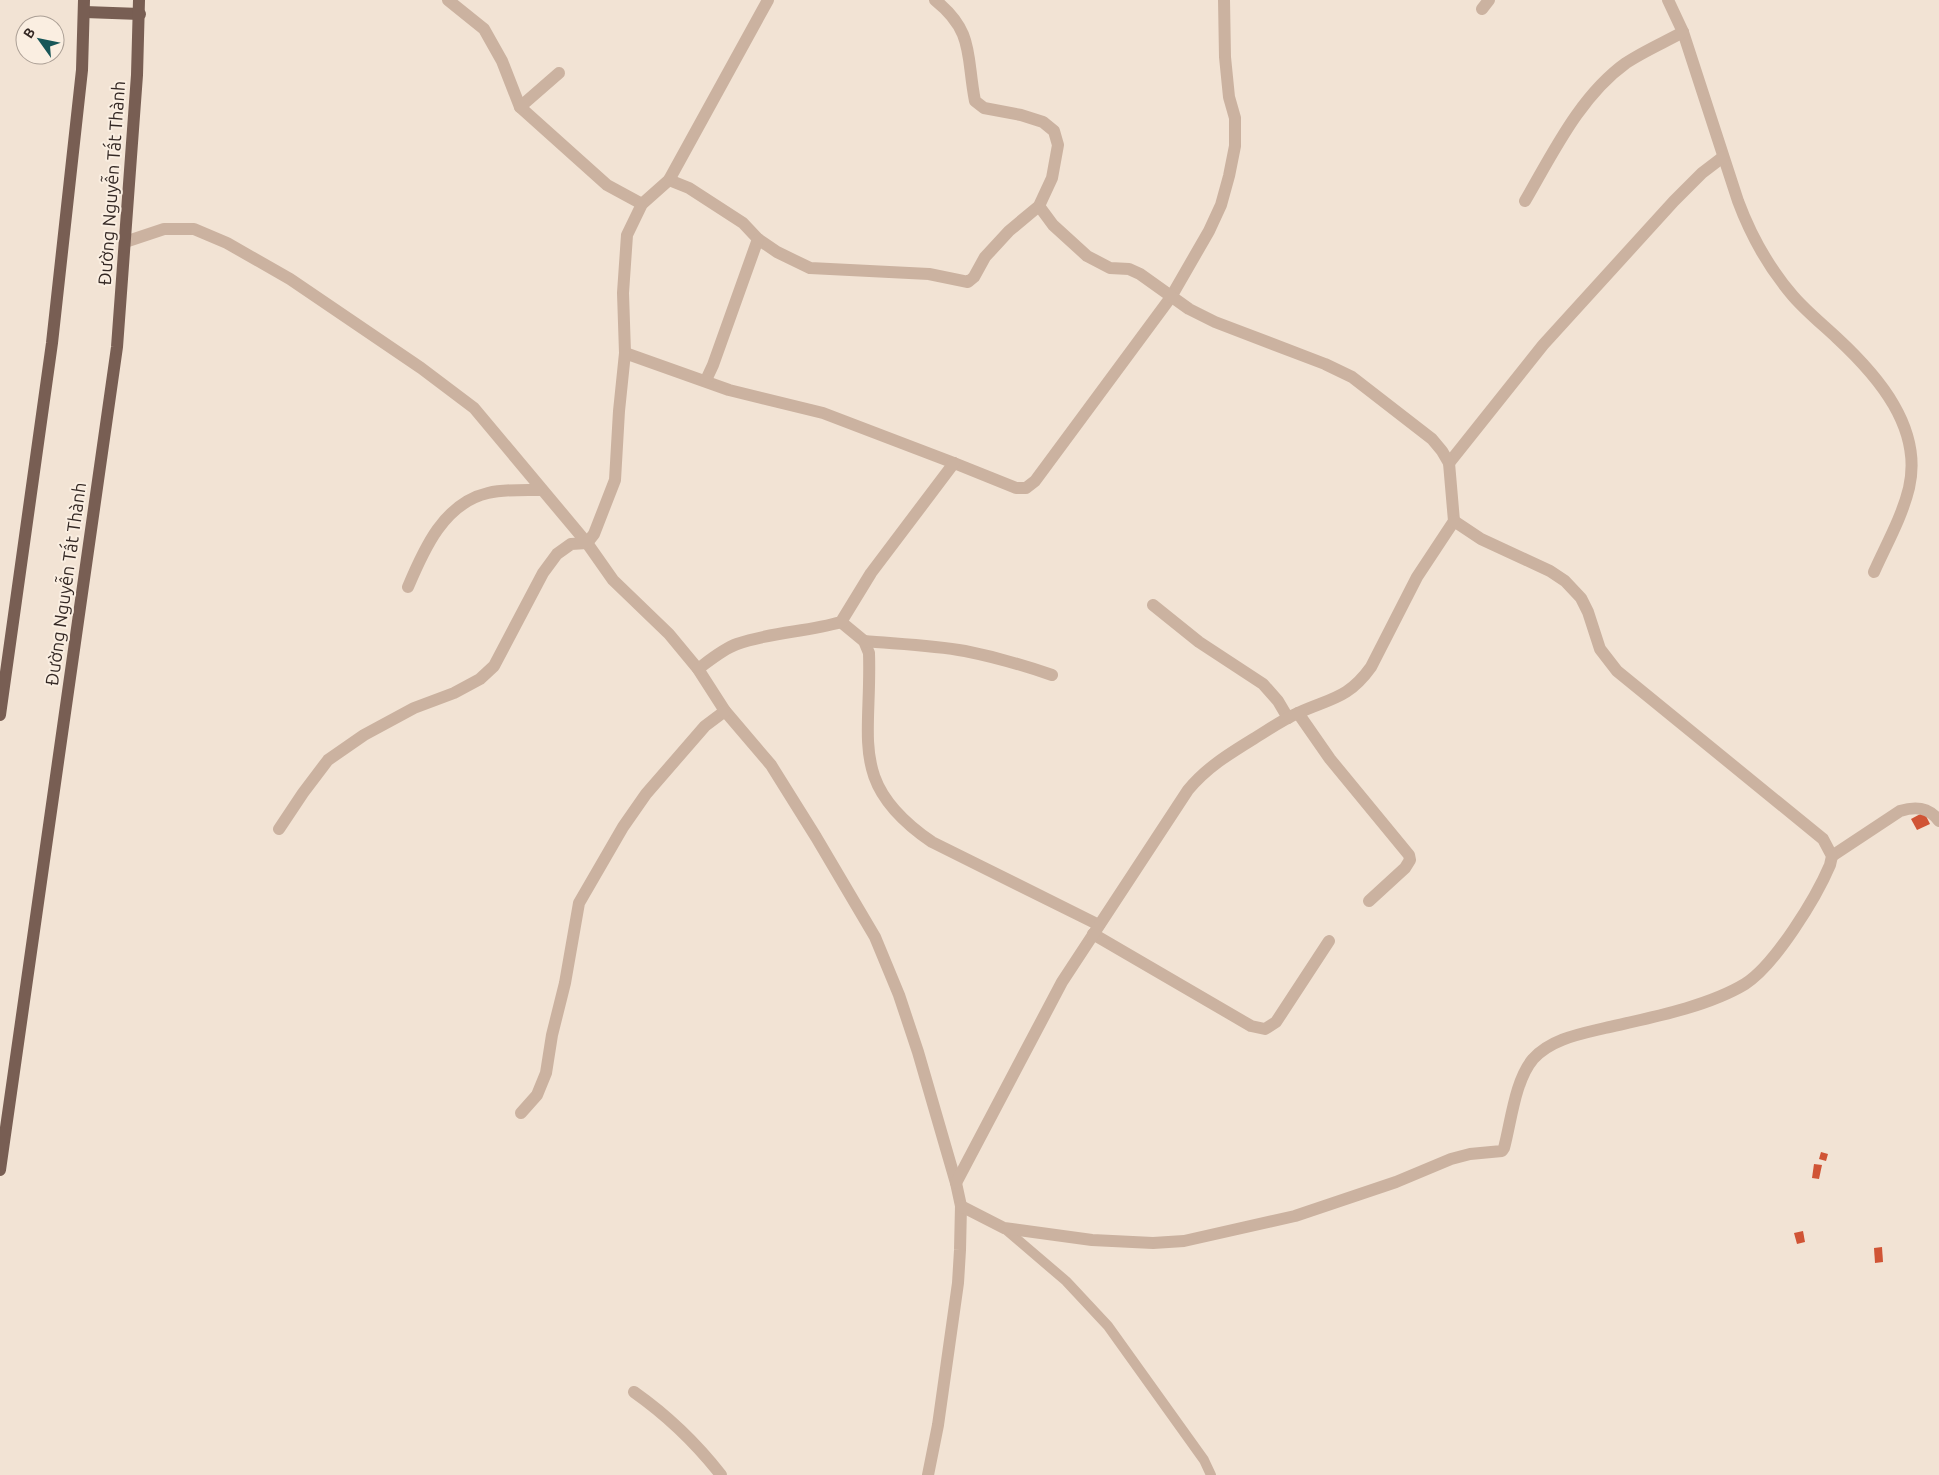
<svg xmlns="http://www.w3.org/2000/svg" width="1939" height="1475" viewBox="0 0 1939 1475" font-family="Ubuntu,sans-serif">
	<rect width="100%" height="100%" fill="#f2e3d4"/>
	<!-- building -->
	<g fill="#d05435">
		<polygon points="1924,812 1930,824 1917,830 1911,819"/>
		<polygon points="1821,1152 1828,1154 1826,1161 1819,1159"/>
		<polygon points="1814,1164 1822,1165 1819,1179 1812,1178"/>
		<polygon points="1803,1231 1805,1242 1797,1244 1794,1233"/>
		<polygon points="1882,1247 1883,1262 1875,1263 1874,1248"/>
	</g>
	<g fill="none" stroke-linecap="round" stroke-linejoin="round">
		<!-- service -->
		<polyline stroke="#cbb2a0" stroke-width="10" points="1004,1228 1066,1281 1108,1326 1204,1460 1211,1475"/>
		<!-- minor -->
		<g stroke="#cbb2a0" stroke-width="12">
			<polyline points="448,0 484,29 502,61 520,107 607,185 642,204"/>
			<path d="M1668,0L1683,32L1738,201C1751,236 1769,268 1793,296C1806,311 1822,324 1837,338C1878,376 1923,428 1909,488C1902,517 1886,545 1874,572"/>
			<polyline points="1482,9 1489,0"/>
			<polyline points="520,107 559,73"/>
			<path d="M669,180L689,188L743,223L758,239L777,252L810,268L929,274L968,282L974,277L985,257L1009,231L1039,206L1052,178L1058,145L1054,131L1043,122L1021,115L984,108L975,101C966,56 975,32 935,0"/>
			<path d="M1525,201C1553,153 1580,96 1626,63C1644,51 1665,42 1683,32"/>
			<polyline points="125,242 164,229 194,229 227,243 290,279 421,368 474,408 587,543 613,580 669,634 698,669 725,711 771,765 816,837 875,937 899,995 918,1052 956,1183 961,1206 960,1250 958,1283 938,1425 928,1475"/>
			<polyline points="625,353 729,390 823,413 954,463 1016,488 1026,488 1035,481 1171,297 1209,231 1221,205 1229,176 1235,146 1235,118 1229,97 1225,57 1224,0"/>
			<polyline points="706,380 713,365 758,239"/>
			<polyline points="1449,463 1543,345 1674,201 1702,173 1723,157"/>
			<path d="M408,587C424,549 444,503 488,493C505,489 524,490 542,490"/>
			<polyline points="1153,605 1199,642 1263,684 1278,701 1288,718"/>
			<path d="M841,622L864,641L869,653C872,740 847,784 932,842L1099,925"/>
			<path d="M864,641C898,644 932,645 965,651C995,657 1023,665 1052,675"/>
			<path d="M698,669C710,660 723,649 737,644C770,632 807,632 841,622L871,573L954,463"/>
			<polyline points="1298,713 1330,759 1409,855 1410,860 1405,868 1369,901"/>
			<polyline points="279,829 303,793 328,760 364,735 414,708 454,693 480,679 494,666 543,573 557,554 571,544 587,543 594,534 615,480 619,411 625,353 623,293 627,235 642,204 669,180 768,0"/>
			<path d="M1832,856L1900,811C1916,806 1929,807 1939,821"/>
			<polyline points="1093,934 1251,1026 1265,1029 1276,1022 1329,941"/>
			<polyline points="521,1113 537,1095 546,1073 552,1035 565,983 579,903 623,827 646,794 705,726 725,711"/>
			<path d="M956,1183L1062,982L1188,790C1208,766 1232,752 1258,736C1271,728 1284,719 1298,713C1331,698 1348,699 1371,667L1417,577L1454,521L1449,463L1442,451L1432,439L1352,377L1325,364L1215,322L1189,309L1140,274L1129,269L1110,268L1087,256L1053,225L1039,206"/>
			<path d="M961,1206L1004,1228L1092,1240L1153,1243L1184,1241L1295,1216L1396,1182L1451,1159L1470,1154L1502,1151L1504,1148C1511,1122 1515,1080 1533,1059C1551,1039 1580,1034 1605,1028C1649,1018 1707,1007 1745,984C1775,965 1816,898 1830,865L1832,856L1823,839L1617,671L1600,649L1588,612L1581,598L1565,581L1550,571L1481,539L1454,521"/>
			<path d="M634,1392C668,1416 696,1443 721,1475"/>
		</g>
		<!-- primary -->
		<g stroke="#785e53" stroke-width="12">
			<polyline points="85,12 140,14"/>
			<polyline points="0,715 52,343 82,70 84,0"/>
			<polyline points="0,1170 117,347 137,75 139,0"/>
		</g>
	</g>
	<g text-anchor="middle" dominant-baseline="central" stroke-width="4" stroke-linejoin="round" paint-order="stroke">
		<!-- street labels -->
		<g font-size="18" fill="#342824" stroke="#faeee1">
			<text transform="translate(111 183) rotate(-86)">Đường Nguyễn Tất Thành</text>
			<text transform="translate(65 584) rotate(-82)">Đường Nguyễn Tất Thành</text>
		</g>
	</g>
	<!-- north arrow -->
	<g transform="translate(40 40) rotate(303)"><circle r="24" fill="#faeee1" stroke="#ab9f95"/>
	<path d="M0-4L9 19L0 12L-9 19Z" fill="#175658"/>
	<text y="-8" font-size="14" font-weight="bold" text-anchor="middle" fill="#342824">B</text>
	</g>
</svg>
